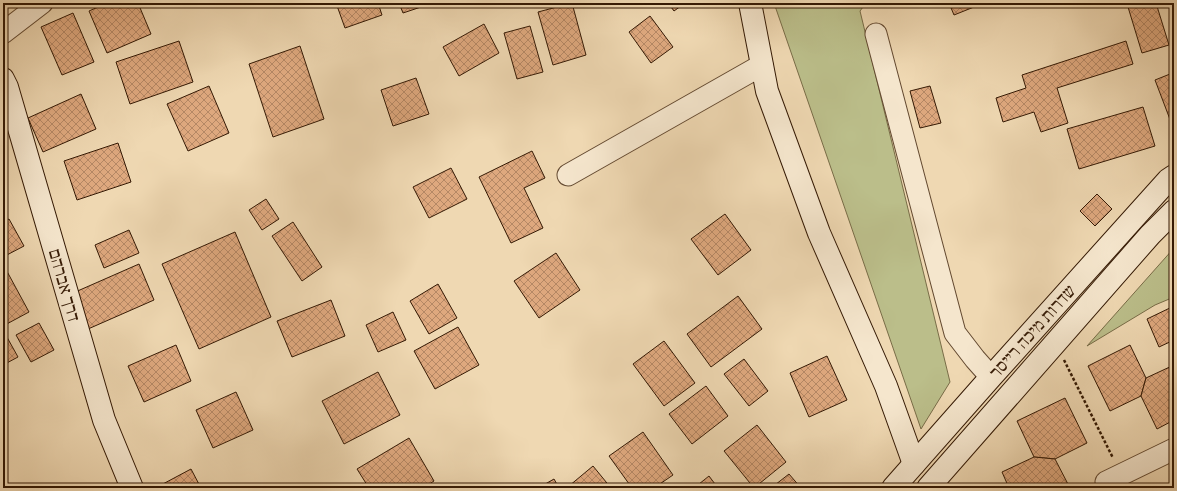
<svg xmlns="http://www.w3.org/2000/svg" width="1177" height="491" viewBox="0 0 1177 491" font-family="'EB Garamond','Frank Ruhl Libre',serif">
	<defs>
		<pattern id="building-cross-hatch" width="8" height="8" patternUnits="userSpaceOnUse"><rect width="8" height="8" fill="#dea87e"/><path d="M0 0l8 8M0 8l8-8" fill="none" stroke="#b58865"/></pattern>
	</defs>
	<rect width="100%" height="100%" fill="#efd8b2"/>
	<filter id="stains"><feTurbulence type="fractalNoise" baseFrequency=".005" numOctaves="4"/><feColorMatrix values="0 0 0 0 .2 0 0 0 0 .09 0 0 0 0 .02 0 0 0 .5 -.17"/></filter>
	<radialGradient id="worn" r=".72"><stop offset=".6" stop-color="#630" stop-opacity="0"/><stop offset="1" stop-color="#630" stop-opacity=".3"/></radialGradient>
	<!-- grass -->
	<g fill="#bbbe8a" stroke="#786c47">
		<polygon points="774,3 866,3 860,11 950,382 921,429"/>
		<polygon points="1174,248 1174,297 1155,305 1087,346"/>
	</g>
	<!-- building -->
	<g fill="url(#building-cross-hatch)" stroke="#341904">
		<polygon points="107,3 138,3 151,34 107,53 89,11"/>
		<polygon points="336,3 378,3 382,15 345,28"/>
		<polygon points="399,3 433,3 403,13"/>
		<polygon points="572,3 586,55 553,65 538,12"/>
		<polygon points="668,3 685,3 674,11"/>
		<polygon points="949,3 984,3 954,15"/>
		<polygon points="1140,3 1156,3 1169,45 1142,53 1128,7"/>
		<polygon points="73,13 94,62 62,75 41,27"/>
		<polygon points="650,16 673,47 651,63 629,32"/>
		<polygon points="484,24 499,53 459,76 443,47"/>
		<polygon points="530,26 543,72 517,79 504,33"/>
		<polygon points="179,41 193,82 130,104 116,62"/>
		<polygon points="1126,41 1133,64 1057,88 1068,123 1041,132 1034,112 1003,122 996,98 1026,88 1022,75"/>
		<polygon points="300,46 324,119 273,137 249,64"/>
		<polygon points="1170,74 1174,85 1174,130 1155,80"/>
		<polygon points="416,78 429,114 393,126 381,90"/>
		<polygon points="209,86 229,133 188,151 167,104"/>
		<polygon points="930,86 941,123 920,128 910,91"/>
		<polygon points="81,94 96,129 43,152 28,118"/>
		<polygon points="1143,107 1155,146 1079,169 1067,129"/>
		<polygon points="118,143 131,182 77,200 64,161"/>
		<polygon points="532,151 545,178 524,188 543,228 511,243 479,177"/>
		<polygon points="451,168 467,199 429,218 413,187"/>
		<polygon points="1097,194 1112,209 1095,226 1080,211"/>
		<polygon points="266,199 279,219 262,230 249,210"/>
		<polygon points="725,214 751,250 718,275 691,239"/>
		<polygon points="9,219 24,246 3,257 3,222"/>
		<polygon points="293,222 322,267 302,281 272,236"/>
		<polygon points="129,230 139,253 104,268 95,245"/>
		<polygon points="235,232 271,317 199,349 162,264"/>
		<polygon points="556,253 580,290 539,318 514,281"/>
		<polygon points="3,264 29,312 3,326"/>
		<polygon points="139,264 154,300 88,329 73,293"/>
		<polygon points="438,284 457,318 429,334 410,301"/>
		<polygon points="738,296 762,329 711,367 687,334"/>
		<polygon points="331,300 345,336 292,357 277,321"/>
		<polygon points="1174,306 1174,340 1159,347 1147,319"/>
		<polygon points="393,312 406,340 378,352 366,325"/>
		<polygon points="39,323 54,350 31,362 16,335"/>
		<polygon points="458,327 479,365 435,389 414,351"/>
		<polygon points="3,330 18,357 3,365"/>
		<polygon points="664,341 695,383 664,406 633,364"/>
		<polygon points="176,345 191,381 144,402 128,366"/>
		<polygon points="1130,345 1146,378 1141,396 1110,411 1088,366"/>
		<polygon points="827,356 847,400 809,417 790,373"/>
		<polygon points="744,359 768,391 749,406 724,374"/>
		<polygon points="1174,365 1174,420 1157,429 1141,396 1146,378"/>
		<polygon points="378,372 400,415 344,444 322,401"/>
		<polygon points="706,386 728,416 692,444 669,414"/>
		<polygon points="236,392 253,430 213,448 196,410"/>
		<polygon points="1065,398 1087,443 1055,459 1034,457 1017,421"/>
		<polygon points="757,425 786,462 754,488 724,451"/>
		<polygon points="643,432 673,475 654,488 632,488 609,456"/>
		<polygon points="409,438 434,481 423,488 369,488 357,469"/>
		<polygon points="1034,457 1055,459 1070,488 1009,488 1002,472"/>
		<polygon points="593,466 611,488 570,488 569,486"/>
		<polygon points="191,469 201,488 163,488 161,485"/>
		<polygon points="789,474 801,488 771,488"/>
		<polygon points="709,476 718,488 694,488"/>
		<polygon points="554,479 559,488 541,488 540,487"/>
	</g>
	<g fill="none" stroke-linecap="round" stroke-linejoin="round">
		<!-- street casing -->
		<g stroke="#634930" stroke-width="23">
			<g id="street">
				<polyline points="3,33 42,3"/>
				<polyline points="876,34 955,333 975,359 991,377"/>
				<polyline points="568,175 762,65"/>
				<polyline points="1110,488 1106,482 1174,449"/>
			</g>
		</g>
		<!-- secondary casing -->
		<g stroke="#341904" stroke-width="24">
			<g id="secondary">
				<polyline points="750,3 767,91 819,233 886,386 914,464"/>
				<polyline points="3,79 7,87 104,420 132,488"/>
				<polyline points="893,488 991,377 1168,180 1174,176"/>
				<polyline points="928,488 1150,235 1174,211"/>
			</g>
		</g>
		<!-- path -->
		<polyline stroke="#341904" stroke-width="2.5" stroke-dasharray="3 2" stroke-linecap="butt" points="1064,360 1113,458"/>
		<!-- street -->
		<use href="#street" stroke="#f5e6cd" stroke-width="21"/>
		<!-- secondary -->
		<use href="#secondary" stroke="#f5e6cd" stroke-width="22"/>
	</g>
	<g text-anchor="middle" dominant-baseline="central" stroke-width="3" stroke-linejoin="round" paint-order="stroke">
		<!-- street labels -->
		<g font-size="18" fill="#341904" stroke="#f5e6cd">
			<text transform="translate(65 285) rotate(74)">דרך אברהם</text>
			<text transform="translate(1032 331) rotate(-48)">שדרות מיכה רייסר</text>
		</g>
	</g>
	<!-- margin -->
	<rect width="1177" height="491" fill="none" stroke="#efd8b2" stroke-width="16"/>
	<rect x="4" y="4" width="1169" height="483" fill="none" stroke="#341904" stroke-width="2"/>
	<rect x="8" y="8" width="1161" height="475" fill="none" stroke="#341904"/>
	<rect width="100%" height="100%" filter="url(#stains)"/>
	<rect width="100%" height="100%" fill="url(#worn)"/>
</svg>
